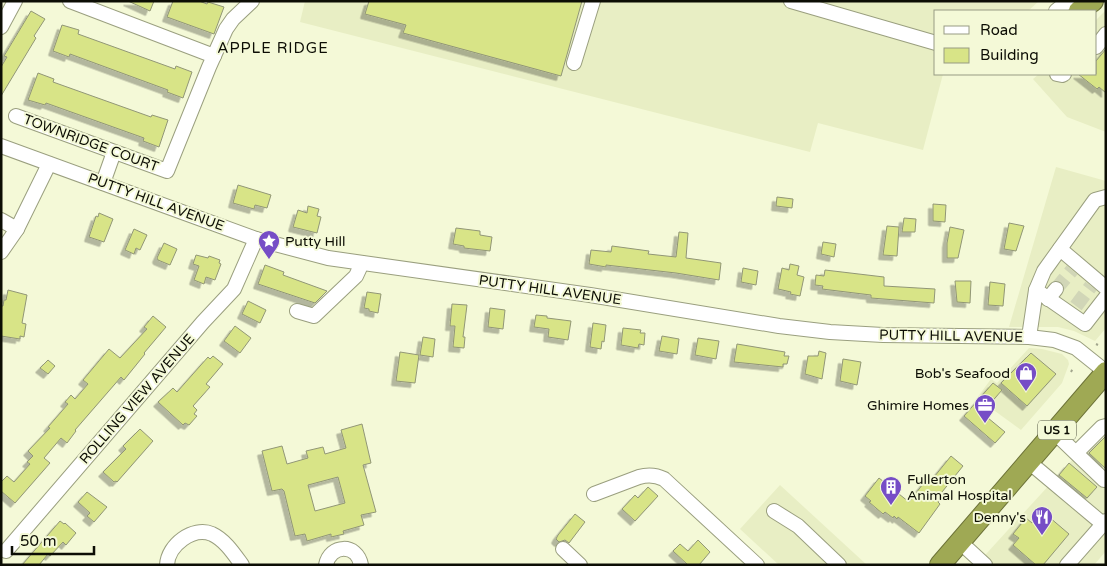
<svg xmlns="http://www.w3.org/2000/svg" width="1107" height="566" viewBox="0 0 1107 566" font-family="'Varela Round',sans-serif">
	<defs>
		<filter id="shadow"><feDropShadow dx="-4.5" dy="4.5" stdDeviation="0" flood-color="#0004"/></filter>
	</defs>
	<rect width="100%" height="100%" fill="#f4f9d7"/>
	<!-- built -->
	<g fill="#e8eec4">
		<polygon points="305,1 1039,1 1028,11 936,11 936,74 943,74 923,150 818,123 810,152 300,22"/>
		<polygon points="1106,10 1106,132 1067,117 1033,79 1039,74 1096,74 1096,20"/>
		<polygon points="1056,167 1106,181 1106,328 1095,341 1074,331 1058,327 1009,327"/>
		<polygon points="1029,348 1042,349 1062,354 1068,360 1069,364 1062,383 1021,430 977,398 991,379 997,383"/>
		<polygon points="1106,423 1106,551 1094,565 976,565"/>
		<polygon points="780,485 867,565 779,565 740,529"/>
	</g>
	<!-- building -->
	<g fill="#d8e487" stroke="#919676" fill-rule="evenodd" filter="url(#shadow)">
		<polygon points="128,1 154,1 150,11"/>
		<polygon points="173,1 199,1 207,4 208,2 224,7 214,34 167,17"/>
		<polygon points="369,1 582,1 561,76 403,33 406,25 365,14"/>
		<polygon points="31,11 45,19 34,36 36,38 1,96 1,67 7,57 4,56"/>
		<polygon points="62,25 79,30 78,34 175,69 176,66 192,72 183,98 167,92 168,90 70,54 69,57 53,51"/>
		<polygon points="1106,49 1106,93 1099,87 1097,89 1078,74 1096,74 1096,61"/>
		<polygon points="38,73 54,79 53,82 151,117 152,115 168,120 159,147 143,141 144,138 46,103 45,105 28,100"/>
		<polygon points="238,185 271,195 267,208 255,205 254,209 233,203"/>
		<polygon points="777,197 793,199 792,208 776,206"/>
		<polygon points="933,204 946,205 945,222 933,221"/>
		<polygon points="308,206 319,209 317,216 321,217 317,233 293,227 298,210 307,213"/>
		<polygon points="99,213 113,219 104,242 89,237 96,216 98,217"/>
		<polygon points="904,218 916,219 915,232 902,232"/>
		<polygon points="1009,223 1024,226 1016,251 1004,249"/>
		<polygon points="887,226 899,227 897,256 883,255"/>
		<polygon points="950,227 964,230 958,258 947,258 947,243"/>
		<polygon points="456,228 480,231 480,235 492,237 490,251 464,248 464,246 453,244"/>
		<polygon points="134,229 147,235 140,250 136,248 134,254 125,250"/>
		<polygon points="679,232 688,233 686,258 721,263 719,280 676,273 606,265 606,267 589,264 591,250 611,252 612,246 649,251 648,254 676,257"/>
		<polygon points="823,242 836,244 834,257 821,254"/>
		<polygon points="164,243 177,249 170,265 158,260 157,258"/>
		<polygon points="196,255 208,258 209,256 220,260 219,263 221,264 215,280 206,277 204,284 194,280 199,266 193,264"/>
		<polygon points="790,264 799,266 797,275 804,277 800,296 790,294 791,292 778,289 782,268 789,270"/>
		<polygon points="265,265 284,272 283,275 327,291 315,303 258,284"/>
		<polygon points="743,268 758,271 756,285 741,282"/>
		<polygon points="825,270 884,277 884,286 935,289 934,303 871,298 871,295 822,289 823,286 815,285 816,275 824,276"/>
		<polygon points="955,281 971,281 970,303 957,302"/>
		<polygon points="990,282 1005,284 1003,306 988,305"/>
		<polygon points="8,290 27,295 22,323 26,324 24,337 20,336 20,339 1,336 1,306 3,306 4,300 6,300"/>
		<polygon points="367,292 381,294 378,313 369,311 369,309 364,308"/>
		<polygon points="248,301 266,310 260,323 242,314"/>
		<polygon points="452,304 467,305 463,337 465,337 464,348 453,347 455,326 450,326"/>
		<polygon points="490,308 505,310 503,329 488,327"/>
		<polygon points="536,315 547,316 547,318 571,321 568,340 548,337 549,329 534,327"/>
		<polygon points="153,316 166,327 144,353 145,354 124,380 121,377 75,430 76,431 67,443 61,438 44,458 50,463 15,503 1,491 1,482 7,476 14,482 30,464 27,462 33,456 28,451 50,428 48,427 68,404 65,402 71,395 75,399 88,384 83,380 109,349 120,358 147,329 144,327"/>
		<polygon points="593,323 606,325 604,342 602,341 601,349 590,347"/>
		<polygon points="235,326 251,338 240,353 224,341"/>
		<polygon points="623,328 641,330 640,333 645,333 644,345 639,344 638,348 621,345"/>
		<polygon points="662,336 679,339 677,354 659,351"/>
		<polygon points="423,337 435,339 433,357 420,355"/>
		<polygon points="698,338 719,341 716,359 695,355"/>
		<polygon points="737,344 785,352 784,356 789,356 787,364 783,364 783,367 734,362"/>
		<polygon points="819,351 826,353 822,379 805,374 808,356 818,356"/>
		<polygon points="400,352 419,355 415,383 396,381"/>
		<polygon points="1031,353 1056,374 1027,406 1001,383"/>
		<polygon points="213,356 223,364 206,384 210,387 193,406 197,410 194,414 197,416 189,425 185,423 183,425 158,402 173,388 177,392 208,357 210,359"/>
		<polygon points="843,359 861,362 857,385 840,381"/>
		<polygon points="48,360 55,366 48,374 40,368"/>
		<polygon points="993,383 1002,390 982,413 1005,432 995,443 964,416"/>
		<path d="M362,424L371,463L363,465L376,512L361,515L364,525L343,531L344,534L331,537V534L307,541L305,534L295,536L284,491L282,489L272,491L262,451L282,446L287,464L308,458L306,451L323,447L325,454L346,448L341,430ZM338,477L345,503L315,511L308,485Z"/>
		<polygon points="140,429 153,441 117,482 116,481 114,482 103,472 126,449 123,446"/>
		<polygon points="1106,436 1106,469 1089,453"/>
		<polygon points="951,456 963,466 942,492 944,493 938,502 940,504 919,533 898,517 897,519 894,516 893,518 885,512 883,514 869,502 871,501 865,496 879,478 909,502 926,480 930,482"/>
		<polygon points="1069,463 1097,487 1087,498 1059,475"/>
		<polygon points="648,487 658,496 635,521 622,509 635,495 638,498"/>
		<polygon points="87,492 107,507 94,522 87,516 90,513 78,502"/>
		<polygon points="1042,511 1069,534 1043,565 1036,565 1013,545 1019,538 1013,534 1026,518 1032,523"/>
		<polygon points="575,514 585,522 569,543 565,540 559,542 556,539 558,535"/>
		<polygon points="60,521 64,524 65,523 76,533 66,545 63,542 50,556 48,554 39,565 22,565"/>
		<polygon points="698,540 710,552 699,565 688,565 673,551 680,544 688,551"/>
	</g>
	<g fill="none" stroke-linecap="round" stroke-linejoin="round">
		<!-- minor-tunnel -->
		<g stroke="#d1d6b7" stroke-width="14" stroke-dasharray="14 7" stroke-linecap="butt">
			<polyline points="1056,289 1072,270"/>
			<polyline points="1076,306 1091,286"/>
		</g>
		<!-- minor casing -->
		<g stroke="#9a9f7f" stroke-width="16">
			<g id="minor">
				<polyline points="70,1 214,56"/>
				<polyline points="791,1 936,43"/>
				<polyline points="1056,11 1068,1"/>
				<polyline points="1,27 15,1"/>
				<polyline points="1096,47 1106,34"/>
				<polyline points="574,63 593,1"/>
				<polyline points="1057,74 1062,75 1064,74"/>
				<polyline points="16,116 167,171 209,67 226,29 233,19 252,1"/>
				<polyline points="1,146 256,239 328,258 590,295 779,326 830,332 883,335 1029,337 1054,340 1076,348 1106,372"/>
				<polyline points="103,183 114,152"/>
				<polyline points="1,220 17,229"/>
				<polyline points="1060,249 1106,288"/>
				<polyline points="1,252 17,229 49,164"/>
				<polyline points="1036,290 1085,324 1106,297"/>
				<polyline points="1048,299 1056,289"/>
				<polyline points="297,311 314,316 356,276 362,263"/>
				<polyline points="1029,337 1036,290 1044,271 1095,200 1106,197"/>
				<polyline points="1054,432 1104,480"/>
				<polyline points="1077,452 1102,427 1106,426"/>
				<polyline points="1029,462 1103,524 1106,521"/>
				<path d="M594,494L639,477C649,474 656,475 664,479L757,565"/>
				<polyline points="774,511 798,526 839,565"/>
				<polyline points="960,542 985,565"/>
				<polyline points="563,549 580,565"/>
				<polyline points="6,551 203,322 234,289 256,239"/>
				<path d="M167,565C168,545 193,526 212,534C225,540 234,554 242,565"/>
				<path d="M326,565C330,544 357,543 361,565"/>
				<polyline points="1067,565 1103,524"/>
			</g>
		</g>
		<!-- highway casing -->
		<g stroke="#6c7238" stroke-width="22">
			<g id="highway">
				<polyline points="1079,11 1093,1"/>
				<polyline points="940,565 1106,372"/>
			</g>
		</g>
		<!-- path -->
		<g stroke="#a2a68d" stroke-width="2" stroke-dasharray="2.5 4" stroke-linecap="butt">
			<polyline points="1096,344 1098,345"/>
			<polyline points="1071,372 1073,368"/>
		</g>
		<!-- minor -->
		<use href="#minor" stroke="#fff" stroke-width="14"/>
		<!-- highway -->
		<use href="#highway" stroke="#9fa954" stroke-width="20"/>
	</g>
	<!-- icons -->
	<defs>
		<g id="sight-pin" transform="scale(1.125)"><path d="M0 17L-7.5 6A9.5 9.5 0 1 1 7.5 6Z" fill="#764dc6" stroke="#f4f9d7"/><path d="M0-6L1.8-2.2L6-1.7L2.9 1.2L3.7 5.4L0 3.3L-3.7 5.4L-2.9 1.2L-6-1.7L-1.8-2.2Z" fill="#fff"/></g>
		<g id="shop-pin" transform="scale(1.125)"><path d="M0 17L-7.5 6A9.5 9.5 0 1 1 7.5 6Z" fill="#764dc6" stroke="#f4f9d7"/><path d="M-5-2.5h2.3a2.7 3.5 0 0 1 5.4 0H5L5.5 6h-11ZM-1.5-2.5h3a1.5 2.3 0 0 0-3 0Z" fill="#fff"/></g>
		<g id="office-pin" transform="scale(1.125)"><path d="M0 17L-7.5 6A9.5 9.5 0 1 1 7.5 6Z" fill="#764dc6" stroke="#f4f9d7"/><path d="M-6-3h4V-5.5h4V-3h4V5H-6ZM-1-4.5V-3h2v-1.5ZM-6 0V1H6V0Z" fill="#fff"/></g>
		<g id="building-pin" transform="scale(1.125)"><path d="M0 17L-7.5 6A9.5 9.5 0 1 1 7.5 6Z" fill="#764dc6" stroke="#f4f9d7"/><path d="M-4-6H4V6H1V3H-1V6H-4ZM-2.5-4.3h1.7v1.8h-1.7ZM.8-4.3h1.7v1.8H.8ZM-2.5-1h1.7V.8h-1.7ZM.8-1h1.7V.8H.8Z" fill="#fff"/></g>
		<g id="restaurant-pin" transform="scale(1.125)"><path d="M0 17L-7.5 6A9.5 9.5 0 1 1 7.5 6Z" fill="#764dc6" stroke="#f4f9d7"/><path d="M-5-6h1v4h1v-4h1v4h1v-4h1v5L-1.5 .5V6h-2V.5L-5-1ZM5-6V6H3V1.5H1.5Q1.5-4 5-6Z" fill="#fff"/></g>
	</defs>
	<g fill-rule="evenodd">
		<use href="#sight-pin" x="269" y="241"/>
		<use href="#shop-pin" x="1026" y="373"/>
		<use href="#office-pin" x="985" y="405"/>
		<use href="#building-pin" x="891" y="487"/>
		<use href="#restaurant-pin" x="1042" y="517"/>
	</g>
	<g text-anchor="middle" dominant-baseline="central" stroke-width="4" stroke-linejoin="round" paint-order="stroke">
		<!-- shield labels -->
		<rect fill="#f4f9d7" stroke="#525443" stroke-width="1" x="1038" y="420.5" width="38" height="19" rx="4"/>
		<g font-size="12" font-weight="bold" fill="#0c0d04">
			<text x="1057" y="430">US 1</text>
		</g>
		<!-- street labels -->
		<g font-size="14" fill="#0c0d04" stroke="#f4f9d7">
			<text transform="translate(91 143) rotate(20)">TOWNRIDGE COURT</text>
			<text transform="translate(156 202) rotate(20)">PUTTY HILL AVENUE</text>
			<text transform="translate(550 290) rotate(8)">PUTTY HILL AVENUE</text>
			<text transform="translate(951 336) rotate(1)">PUTTY HILL AVENUE</text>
			<text transform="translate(137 399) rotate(-49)">ROLLING VIEW AVENUE</text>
		</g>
		<!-- poi labels -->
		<g font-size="14" fill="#0c0d04" stroke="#f4f9d7" text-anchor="end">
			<text x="285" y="241" text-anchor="start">Putty Hill</text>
			<text x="1010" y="373">Bob's Seafood</text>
			<text x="969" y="405">Ghimire Homes</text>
			<text x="907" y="479" text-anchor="start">Fullerton<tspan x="907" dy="16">Animal Hospital</tspan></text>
			<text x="1026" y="517">Denny's</text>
		</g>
		<!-- neighbourhood labels -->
		<g font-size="15" letter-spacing="1" fill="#0c0d04" stroke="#f4f9d7">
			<text x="273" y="48">APPLE RIDGE</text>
		</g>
	</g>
	<!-- border -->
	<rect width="1107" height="566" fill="none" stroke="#0c0d04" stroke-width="5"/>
	<!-- legend -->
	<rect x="934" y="10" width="162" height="65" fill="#f4f9d7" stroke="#979b83"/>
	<rect x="944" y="26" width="25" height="8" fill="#ffffff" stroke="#979b83"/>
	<text x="980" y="35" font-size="15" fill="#0c0d04">Road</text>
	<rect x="944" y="48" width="25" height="15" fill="#d8e487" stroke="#979b83"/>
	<text x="980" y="60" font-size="15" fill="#0c0d04">Building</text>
	<!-- scale -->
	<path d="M12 546v8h82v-8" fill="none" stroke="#0c0d04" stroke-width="2.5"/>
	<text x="20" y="546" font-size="15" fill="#0c0d04" stroke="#f4f9d7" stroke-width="4" paint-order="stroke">50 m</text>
</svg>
